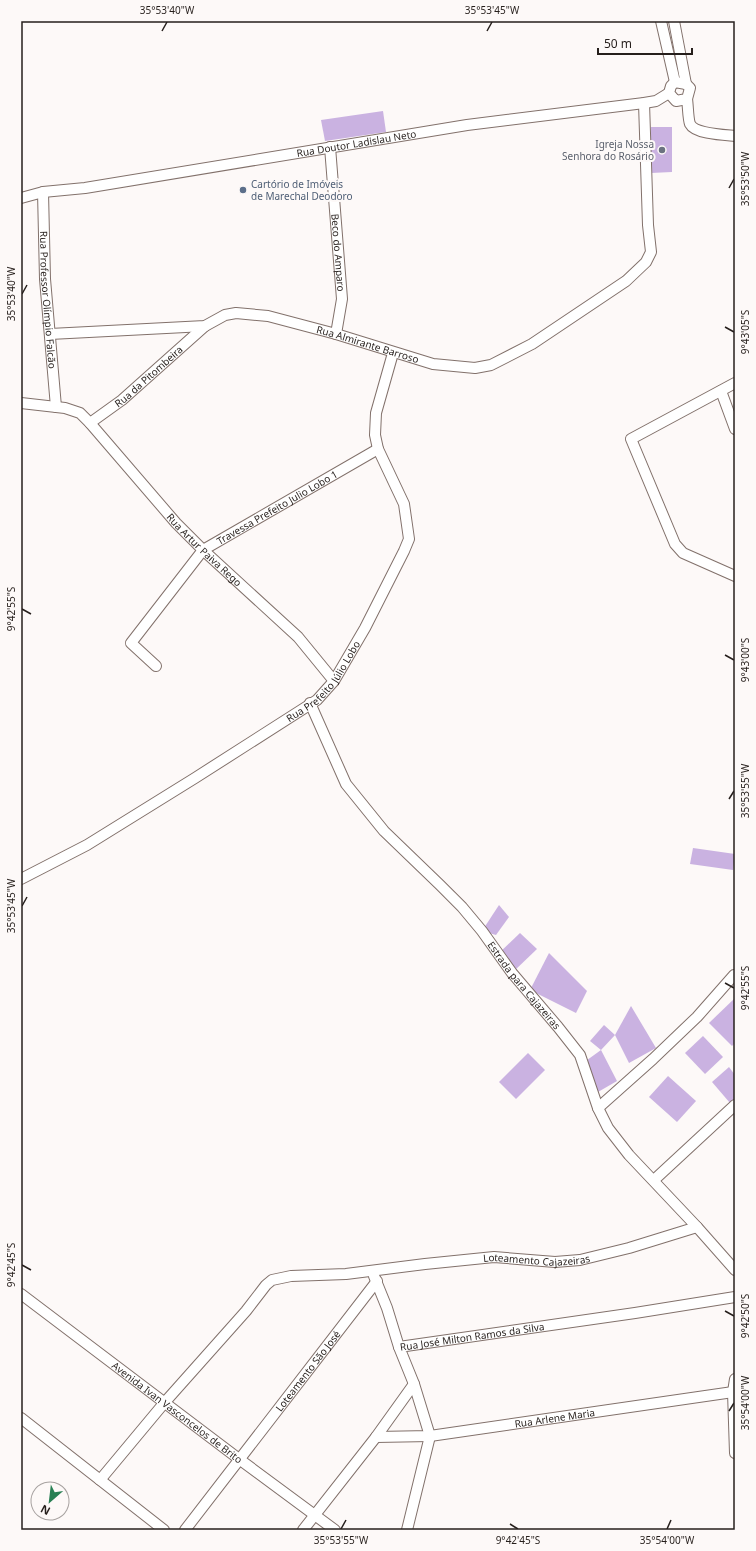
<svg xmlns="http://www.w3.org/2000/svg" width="756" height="1551" viewBox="0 0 756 1551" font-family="'Noto Sans',sans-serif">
	<rect width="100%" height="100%" fill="#fdf9f8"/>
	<!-- building -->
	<g fill="#cab2e1">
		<polygon points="383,111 386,132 325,141 321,120"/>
		<polygon points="651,127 672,127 672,172 651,173"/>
		<polygon points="693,848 735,854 733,870 690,864"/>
		<polygon points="499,905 509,917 496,935 482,931"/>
		<polygon points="520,933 537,949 512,973 495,957"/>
		<polygon points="549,953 587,991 576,1013 530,990"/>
		<polygon points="735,998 735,1043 732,1046 709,1023"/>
		<polygon points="631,1006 656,1048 629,1063 615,1035"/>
		<polygon points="604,1025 615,1035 601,1050 617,1081 598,1092 583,1063 601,1050 590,1041"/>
		<polygon points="703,1036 723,1057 705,1074 685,1053"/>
		<polygon points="528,1053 545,1070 516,1099 499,1082"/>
		<polygon points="729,1067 735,1075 735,1099 730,1103 712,1082"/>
		<polygon points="668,1076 696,1101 677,1122 649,1097"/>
	</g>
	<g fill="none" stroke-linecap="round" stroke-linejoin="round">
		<!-- minor casing -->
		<g stroke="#82716b" stroke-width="12">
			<g id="minor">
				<polyline points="661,21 675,82"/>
				<polyline points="674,21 686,84"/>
				<polygon points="675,82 686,84 690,88 687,99 676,101 669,93 671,86"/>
				<path d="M687,99C688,105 688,119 690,124C695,134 725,135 735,136"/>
				<path id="s1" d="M330,147L342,299L336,334"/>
				<path id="s2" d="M43,192L45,279L56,407"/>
				<path id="s3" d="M21,198L43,192L85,188L467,125L644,103L656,101L669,93"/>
				<path id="s4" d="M50,334L205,326L225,315L236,313L268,316L336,334L433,364L475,368L491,365L532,344L626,281L646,262L651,252L648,225L644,103"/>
				<polyline points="735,383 631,439 675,544 683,553 735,576"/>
				<polyline points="721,391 735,429"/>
				<path id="s5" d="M21,403L65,408L80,413L90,423L176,523L203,550L298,637L334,681"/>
				<path id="s6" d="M90,423L122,400L205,326"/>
				<path id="s7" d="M156,666L131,643L203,550L378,449"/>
				<path id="s8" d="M310,703L346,784L384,831L440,885L462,907L482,931L512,973L558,1027L580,1055L598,1108L608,1128L629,1155L697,1227L735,1270"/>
				<path id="s9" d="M21,879L87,845L195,778L317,700L334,681L365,628L404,551L409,539L404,504L378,449L375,435L376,413L393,353"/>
				<polyline points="598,1108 653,1059 697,1017 734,975"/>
				<polyline points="654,1180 735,1105"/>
				<polyline points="374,1276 387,1308 399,1347"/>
				<path id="s10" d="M21,1294L239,1459L335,1530"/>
				<polyline points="735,1379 733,1392 735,1453"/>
				<polyline points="21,1418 164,1530"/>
				<path id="s11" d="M376,1437L430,1436L733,1392"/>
				<path id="s12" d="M100,1480L165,1402L246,1311L266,1285L272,1280L291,1276L346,1274L425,1264L494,1257L555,1262L580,1260L629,1248L697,1227"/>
				<path id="s13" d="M185,1530L377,1281"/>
				<polyline points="303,1530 376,1437 414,1384"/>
				<path id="s14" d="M407,1530L430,1436L414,1384L399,1347L635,1313L735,1297"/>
			</g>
		</g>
		<!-- minor -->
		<use href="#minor" stroke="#fff" stroke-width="10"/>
	</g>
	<!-- ticks -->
	<path fill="none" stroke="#261f1c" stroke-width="1.5" d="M162,31L167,22M487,31L492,22M729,188L734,179M22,294L27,285M725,327L734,332M22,609L31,614M725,655L734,660M729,799L734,791M22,906L27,897M725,983L734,988M22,1265L31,1270M725,1311L734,1316M729,1411L734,1403M510,1524L518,1529M341,1529L346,1520M667,1529L671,1520"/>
	<!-- markers -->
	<circle fill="#6b7280" stroke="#fdf9f8" stroke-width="1.5" cx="662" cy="150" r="4"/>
	<circle fill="#5c6f8a" stroke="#fdf9f8" stroke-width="1.5" cx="243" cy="190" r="4"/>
	<g text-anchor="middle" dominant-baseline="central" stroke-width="4" stroke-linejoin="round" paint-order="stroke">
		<!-- street labels -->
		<g font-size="10" fill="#261f1c" stroke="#fdf9f8">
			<text stroke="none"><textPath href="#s3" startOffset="340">Rua Doutor Ladislau Neto</textPath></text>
			<text stroke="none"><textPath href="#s1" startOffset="106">Beco do Amparo</textPath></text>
			<text stroke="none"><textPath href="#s2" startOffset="108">Rua Professor Olímpio Falcão</textPath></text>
			<text stroke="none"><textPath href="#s4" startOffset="325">Rua Almirante Barroso</textPath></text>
			<text stroke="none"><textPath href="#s6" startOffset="75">Rua da Pitombeira</textPath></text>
			<text stroke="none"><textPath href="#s7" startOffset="237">Travessa Prefeito Julio Lobo 1</textPath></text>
			<text stroke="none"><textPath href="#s5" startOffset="245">Rua Artur Paiva Rego</textPath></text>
			<text stroke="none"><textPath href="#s9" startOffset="364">Rua Prefeito Júlio Lobo</textPath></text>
			<text stroke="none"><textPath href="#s8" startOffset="358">Estrada para Cajazeiras</textPath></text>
			<text stroke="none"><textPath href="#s12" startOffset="530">Loteamento Cajazeiras</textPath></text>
			<text stroke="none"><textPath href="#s14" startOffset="265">Rua José Milton Ramos da Silva</textPath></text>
			<text stroke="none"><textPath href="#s13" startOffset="201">Loteamento São José</textPath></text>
			<text stroke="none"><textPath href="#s10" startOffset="196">Avenida Ivan Vasconcelos de Brito</textPath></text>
			<text stroke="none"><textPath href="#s11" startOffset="180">Rua Arlene Maria</textPath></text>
		</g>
		<!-- worship labels -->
		<g font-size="10" fill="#5b616d" stroke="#fdf9f8" text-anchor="end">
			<text x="654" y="144">Igreja Nossa<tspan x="654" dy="12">Senhora do Rosário</tspan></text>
		</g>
		<!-- service labels -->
		<g font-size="10" fill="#4e5e75" stroke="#fdf9f8" text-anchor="start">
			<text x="251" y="184">Cartório de Imóveis<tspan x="251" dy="12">de Marechal Deodoro</tspan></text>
		</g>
	</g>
	<!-- border -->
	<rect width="756" height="1551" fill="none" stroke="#fdf9f8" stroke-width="44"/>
	<!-- north arrow -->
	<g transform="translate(50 1501) rotate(208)"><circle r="19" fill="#fdf9f8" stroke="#a7a2a0"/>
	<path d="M0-3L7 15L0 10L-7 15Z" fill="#277f53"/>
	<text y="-6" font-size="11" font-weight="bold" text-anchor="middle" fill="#261f1c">N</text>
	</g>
	<!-- scale -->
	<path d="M598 48v6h94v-6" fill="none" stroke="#261f1c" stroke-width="2"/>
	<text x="604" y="48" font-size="12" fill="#261f1c" stroke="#fdf9f8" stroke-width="3" paint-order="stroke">50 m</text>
	<rect x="22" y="22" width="712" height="1507" fill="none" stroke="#261f1c" stroke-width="1.5"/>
	<g font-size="10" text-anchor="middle" fill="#261f1c">
		<text x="167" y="14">35°53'40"W</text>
		<text x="492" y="14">35°53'45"W</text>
		<text transform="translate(745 179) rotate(-90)" y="4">35°53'50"W</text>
		<text transform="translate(11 294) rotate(-90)" y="4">35°53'40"W</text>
		<text transform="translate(745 332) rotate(-90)" y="4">9°43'05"S</text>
		<text transform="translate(11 609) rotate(-90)" y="4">9°42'55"S</text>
		<text transform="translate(745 660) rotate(-90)" y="4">9°43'00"S</text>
		<text transform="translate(745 791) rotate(-90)" y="4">35°53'55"W</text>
		<text transform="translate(11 906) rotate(-90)" y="4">35°53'45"W</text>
		<text transform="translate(745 988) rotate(-90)" y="4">9°42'55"S</text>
		<text transform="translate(11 1265) rotate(-90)" y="4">9°42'45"S</text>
		<text transform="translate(745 1316) rotate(-90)" y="4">9°42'50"S</text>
		<text transform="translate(745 1403) rotate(-90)" y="4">35°54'00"W</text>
		<text x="341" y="1544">35°53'55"W</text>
		<text x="518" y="1544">9°42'45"S</text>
		<text x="667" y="1544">35°54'00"W</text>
	</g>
</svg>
